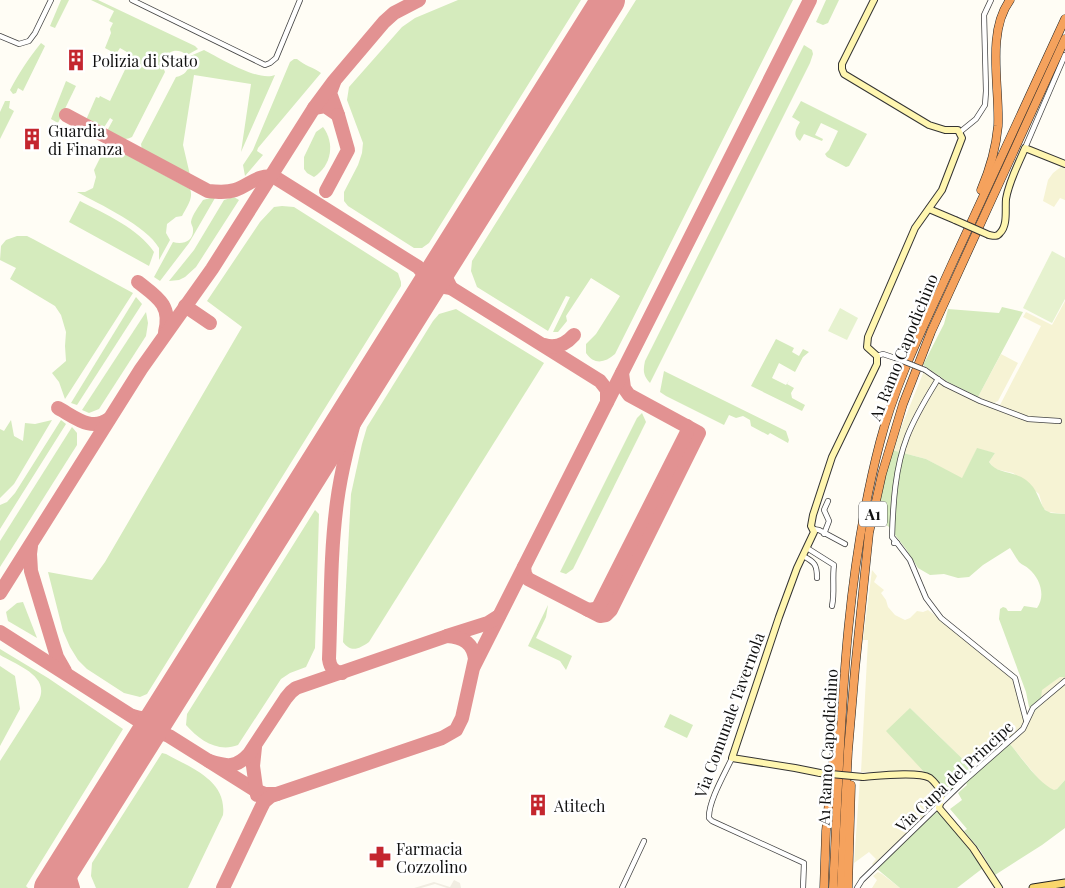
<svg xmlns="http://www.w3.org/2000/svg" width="1065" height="888" viewBox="0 0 1065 888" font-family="'Playfair Display',serif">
	<rect width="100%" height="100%" fill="#fffdf5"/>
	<!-- farmland -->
	<g fill="#f6f3d4">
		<polygon points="1062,166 1065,168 1065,200 1060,198 1054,207 1043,201 1048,180 1053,173"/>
		<polygon points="1065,301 1065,514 1048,512 1043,508 1039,494 1013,473 995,469 989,462 995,453 977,449 962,479 926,459 892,450 926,366 948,382 978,397 1001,354 1018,363 998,401 994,403 1000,405 1041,326 1023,317 1026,312 1052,325"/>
		<polygon points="872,570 877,576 874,582 884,590 881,593 886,600 888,607 895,615 905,620 910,618 917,611 923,612 928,610 998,663 1015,681 1024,722 1023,726 999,749 973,769 910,708 927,775 888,772 861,772 868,640 863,640"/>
		<polygon points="1060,677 1065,677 1065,780 1057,789 1054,791 1048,788 1040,781 1010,744 1025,730 1030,717 1040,706 1041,690"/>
		<polygon points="896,776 928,780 938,791 939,795 935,806 876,868 872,864 876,859 869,852 854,863 860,779"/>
		<polygon points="878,872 882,874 900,888 872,888 877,880 873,876"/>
	</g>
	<!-- green -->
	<g fill="#d5ebbd">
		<polygon points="61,0 69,0 55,28 50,26"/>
		<path d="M91,0H98L195,46L198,49L187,55C178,48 170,50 164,58L163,67L165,72L132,137C123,142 115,136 107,131L113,120L110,118L103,129L86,120L96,97L99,98L100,96L110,101L132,55L120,48L116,54L105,48L111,33L110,29L113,23L109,21L114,11Z"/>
		<polygon points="458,0 581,0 429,243 422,248 414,248 348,206 344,201 344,192 358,165 362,153 363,143 347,100 349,87 402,27 415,18"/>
		<path d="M636,0H793L615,354C605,363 594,365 586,353V344L596,334L620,296L591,278L566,316L567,321L558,332H553L570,297L566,296L548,331L477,287L471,271L472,261Z"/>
		<polygon points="826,0 839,0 828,23 823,25 816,22"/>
		<path d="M41,43L45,46L23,91L18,88L16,93L13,94L10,90C19,73 28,59 41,43Z"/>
		<path d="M804,45L812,50L813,54L810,63L650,383C643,375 643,371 645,361Z"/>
		<path d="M204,50C220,58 258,82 275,75L241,152L251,84L194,75L183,145L190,175L142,150L141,144L176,77C187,75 191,67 188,57Z"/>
		<path d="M294,59H297C305,66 313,67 321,73L258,148L257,151L263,155L245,176L243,165L253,150L290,62Z"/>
		<polygon points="66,81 76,86 58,123 51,119"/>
		<polygon points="5,101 10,101 9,108 14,111 0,139 0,112"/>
		<path d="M801,101L867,134L849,166L846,167L827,157L825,154L829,150L838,131L821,123L815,135L823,139L822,141L804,134L800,141C792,135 796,129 800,122L792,117Z"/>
		<path d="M323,127C335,143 332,165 314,177L307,173L304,169V157L316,132Z"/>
		<path d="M107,147H112L190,189C194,198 186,208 182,216L176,217L167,224L166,233L170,240L159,260V248C147,226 99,204 77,192H85L93,188L96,177L94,170L104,150Z"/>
		<polygon points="234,197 239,200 196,267 185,277 179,280 169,281 194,250 224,200"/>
		<path d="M210,198H215L189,243L160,281L154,277L173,242C183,245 194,241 193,229C193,227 191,224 191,222C192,215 199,206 203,200Z"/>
		<path d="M80,201C105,214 138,228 154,252L149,266L69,222Z"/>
		<polygon points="282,206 294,207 398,273 401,282 401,286 147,694 140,697 124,693 87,669 78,660 70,647 63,631 48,572 92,580 105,562 242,327 207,301 260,222 274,207"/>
		<polygon points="17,236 27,236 33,239 133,293 65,399 59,382 52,373 66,361 65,346 66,332 61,315 55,306 10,279 16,268 0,260 1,246 6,240"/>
		<polygon points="136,297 142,304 77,405 71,403"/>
		<polygon points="1002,307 1023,312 978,397 948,382 923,365 944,324 948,309 999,313"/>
		<path d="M456,309L544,363L369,642C359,649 351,653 343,642L351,494L362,444L367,427L433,321L439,314Z"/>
		<polygon points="146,312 148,323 146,336 99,409 89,413 82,410"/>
		<polygon points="776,339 794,348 792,352 799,356 803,349 809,352 803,357 795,372 779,363 772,378 786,385 790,379 787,384 794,388 791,393 792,398 805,405 802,411 751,386"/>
		<polygon points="664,371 786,431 789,440 788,443 770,433 768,435 751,426 750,420 743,416 736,418 729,415 724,425 666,396 660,392"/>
		<polygon points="642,413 646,422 573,569 566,574 560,572 637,418"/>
		<polygon points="11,420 14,436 23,441 25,423 35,424 52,420 14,484 0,498 0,429 4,431"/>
		<polygon points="61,420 66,424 0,529 0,505 7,502 15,493"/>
		<polygon points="72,427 77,433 77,445 0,567 0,541"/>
		<path d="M977,448L995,453L989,462C996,474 1015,471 1026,480C1038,489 1038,500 1045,510L1051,513L1065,514V677H1060L1042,690L1040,706L1033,713L1029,707L1026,692L999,619L1000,609L1003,607L1006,608L1008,611H1021L1024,606L1037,608C1046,596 1040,578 1029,569C1026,566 1022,565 1019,562C1016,558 1013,552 1010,548L983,565L969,577L958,578L944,574L930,575L918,568L906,549L889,527L879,519L877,508L892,450L926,459L962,478Z"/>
		<path d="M315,510L319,514L315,648L306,667L290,673L281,679L238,745C218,753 199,740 186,725L187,714Z"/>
		<polygon points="23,602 37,638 8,621 6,612 17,603"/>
		<polygon points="548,605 546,617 536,638 572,656 566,670 560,661 528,646"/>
		<path d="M0,649L48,678L123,729L26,886L28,888H0V761L39,700C50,676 17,665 0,655Z"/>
		<polygon points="0,666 15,676 20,709 0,746"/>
		<polygon points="910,708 973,769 948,793 946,794 941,786 927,775 886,731"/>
		<polygon points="670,714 693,725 687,738 664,727"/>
		<path d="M1010,744C1022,758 1038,783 1054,790L1057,789L1065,780V828L1042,845L995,875L980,850L964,831L967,829L950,809L962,800L958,793L967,785L965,781L988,759Z"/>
		<path d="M162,753L166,754C191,768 227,780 223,815L188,888H96L91,876L92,863Z"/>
		<polygon points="936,809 970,849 983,868 957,888 900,888 876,868"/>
	</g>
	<!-- pitch -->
	<g fill="#e6f2cf">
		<polygon points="1052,251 1065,258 1065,299 1052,323 1023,308"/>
		<polygon points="840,308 858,318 847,340 828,331"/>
	</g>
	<!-- plaza -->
	<polygon fill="#f1ede2" points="454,880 460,883 461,888 447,888 435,884 421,888 414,888 434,882 450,887"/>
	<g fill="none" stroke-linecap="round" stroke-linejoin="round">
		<!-- taxiway -->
		<g stroke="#e29292" stroke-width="14">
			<polyline points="314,108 325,106 338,115 330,93 334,82"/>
			<path d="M66,115L208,191C217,192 226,193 235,190C250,185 260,172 276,178L418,267C426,275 429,284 423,294"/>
			<polyline points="326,191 348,150 338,115"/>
			<polyline points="445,260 445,276 451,288"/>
			<path d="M138,282C157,297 172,305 165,332"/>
			<polyline points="423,294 439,286 451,288 600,381 607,390 607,402"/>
			<polyline points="185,306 210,323"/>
			<path d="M544,345C556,349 566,344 574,335"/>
			<path d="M58,408C75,417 91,432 109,419"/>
			<polyline points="31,546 30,554 31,571 57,657 65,671"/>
			<polyline points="524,567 525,574 528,579 600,616 606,615 611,610 699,433 629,395 624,388 622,373"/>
			<polyline points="0,593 141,369 212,269 314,108 334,81 384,22 394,13 419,0"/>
			<polyline points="588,610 595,609 599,606 687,432 687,426"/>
			<polyline points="0,632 141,722 146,731 141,744"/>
			<polyline points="474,666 810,0"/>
			<path d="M342,673C333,672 330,667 329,659C331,607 330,554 337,502C342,464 353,427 363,390"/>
			<path d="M133,716C152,723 160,713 170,699"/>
			<path d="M142,744C150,734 156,730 169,736L255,790L265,794H277"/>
			<polyline points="255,747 253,766 257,795"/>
			<path d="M209,761C227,767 236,768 249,754L286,698L291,692L296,688L447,636L488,623L499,616"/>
			<path d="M73,888C67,873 70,861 77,846"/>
			<path d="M223,888L261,808L264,802L271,796L442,738L456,730L462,718L475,659C473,643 463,637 447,636"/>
		</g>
		<!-- runway -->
		<polyline stroke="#e29292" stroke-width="34" points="51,888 608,0"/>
		<!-- street casing -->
		<g stroke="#444" stroke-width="6">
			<g id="street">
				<polyline points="132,0 265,65 270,63 276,58 300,0"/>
				<polyline points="0,36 19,44 29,41 35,33 51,0"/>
				<polyline points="960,132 976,119 985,105 986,91 984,15 991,0"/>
				<polyline points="1025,148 1065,55"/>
				<polyline points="877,356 883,354 895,358"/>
				<polyline points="925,370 945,384 980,401 1028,419 1059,421"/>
				<polyline points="813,529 819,530 845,544"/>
				<polyline points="824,534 829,521 824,510 828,501"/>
				<polyline points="894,543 897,543 910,560 926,598 941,618 1015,678 1026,720"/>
				<path d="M897,543L892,537C893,504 895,468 907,437C915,416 927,397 938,379"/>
				<path d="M807,548L834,565C832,579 835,592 832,606"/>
				<path d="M803,556C815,562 817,565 817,578"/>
				<path d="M732,758C725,773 708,802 709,818L712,821L804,863L803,888"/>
				<polyline points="622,888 644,841"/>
				<polyline points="857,888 862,880 964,781 1023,729 1033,708 1065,681"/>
			</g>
		</g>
		<!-- secondary casing -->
		<g stroke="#333" stroke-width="8">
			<g id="secondary">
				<polyline points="929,209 955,220"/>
				<path d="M989,235C994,236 997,237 1000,233C1008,225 1005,210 1006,199C1009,181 1018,165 1025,148L1065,164"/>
				<polyline points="820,773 795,768 732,758 779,617 797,568 814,532 811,526 813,515 832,457 877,364 877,356 867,347 868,337 915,228 942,190 962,138 958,130 945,130 929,125 844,74 842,69 842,64 874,0"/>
				<path d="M863,777C877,776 918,771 930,778C935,782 939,788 942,793L939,808L973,848L999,888"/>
			</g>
		</g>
		<!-- primary casing -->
		<g stroke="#222" stroke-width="9">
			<polyline id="primary" points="1033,888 1065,883"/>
		</g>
		<!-- highway casing -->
		<g stroke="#222" stroke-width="9">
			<g id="highway">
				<path d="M981,190C990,169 996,148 998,126C1000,88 986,32 1010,0"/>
				<polyline points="824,888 826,831 833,762 837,734"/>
				<path d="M833,888C841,739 842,587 880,442C896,380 926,322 952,264C990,183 1027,101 1065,19"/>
				<polyline points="841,888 848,751 855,669 869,533 882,474 903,404 931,332 1065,39"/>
				<polyline points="848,888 851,785"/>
			</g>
		</g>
		<!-- street -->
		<use href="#street" stroke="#fff" stroke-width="4.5"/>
		<!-- secondary -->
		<use href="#secondary" stroke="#fff6b0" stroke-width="6"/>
		<!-- primary -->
		<use href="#primary" stroke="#f9d66b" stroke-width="7"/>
		<!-- highway -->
		<use href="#highway" stroke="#f5a25d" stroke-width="8"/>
		<!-- street-bridge casing -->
		<g stroke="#444" stroke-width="6" stroke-linecap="butt">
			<polyline id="street-bridge" points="895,358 925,370"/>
		</g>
		<!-- secondary-bridge casing -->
		<g stroke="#333" stroke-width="8" stroke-linecap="butt">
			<g id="secondary-bridge">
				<polyline points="955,220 989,235"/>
				<polyline points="820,773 863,777"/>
			</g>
		</g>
		<!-- street-bridge -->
		<use href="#street-bridge" stroke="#fff" stroke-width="4.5"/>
		<!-- secondary-bridge -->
		<use href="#secondary-bridge" stroke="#fff6b0" stroke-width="6"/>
	</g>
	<!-- icons -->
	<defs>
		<g id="building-bare" transform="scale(1.725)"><path d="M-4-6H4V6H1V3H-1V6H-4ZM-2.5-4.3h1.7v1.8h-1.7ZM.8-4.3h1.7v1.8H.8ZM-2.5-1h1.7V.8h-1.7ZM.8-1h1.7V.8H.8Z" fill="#c4262e" stroke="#fff" stroke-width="2.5" paint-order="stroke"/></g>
		<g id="pharmacy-bare" transform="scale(1.725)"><path d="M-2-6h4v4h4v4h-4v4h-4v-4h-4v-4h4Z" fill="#c4262e" stroke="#fff" stroke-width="2.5" paint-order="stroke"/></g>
	</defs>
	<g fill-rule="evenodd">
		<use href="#building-bare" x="76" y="60"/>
		<use href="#building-bare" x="32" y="139"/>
		<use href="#building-bare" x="538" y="805"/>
		<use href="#pharmacy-bare" x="380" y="857"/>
	</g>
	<g text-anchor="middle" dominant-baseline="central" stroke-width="5" stroke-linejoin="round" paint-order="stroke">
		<!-- shield labels -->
		<rect fill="#fff" stroke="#585858" stroke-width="1" x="859" y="501.5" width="28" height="25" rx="4"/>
		<g font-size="15" font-weight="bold" fill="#111">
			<text x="873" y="514">A1</text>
		</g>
		<!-- poi labels -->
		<g font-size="16" fill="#111" stroke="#fff" text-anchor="start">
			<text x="92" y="60">Polizia di Stato</text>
			<text x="48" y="130">Guardia<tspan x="48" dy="18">di Finanza</tspan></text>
			<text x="554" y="805">Atitech</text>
			<text x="396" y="848">Farmacia<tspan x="396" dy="18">Cozzolino</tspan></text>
		</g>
		<!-- street labels -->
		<g font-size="16" fill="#111" stroke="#fff">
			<text transform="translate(903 347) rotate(-68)">A1 Ramo Capodichino</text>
			<text transform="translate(729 715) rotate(-70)">Via Comunale Tavernola</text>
			<text transform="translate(827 747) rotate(-87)">A1 Ramo Capodichino</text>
			<text transform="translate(954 776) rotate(-43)">Via Cupa del Principe</text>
		</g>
	</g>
</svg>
